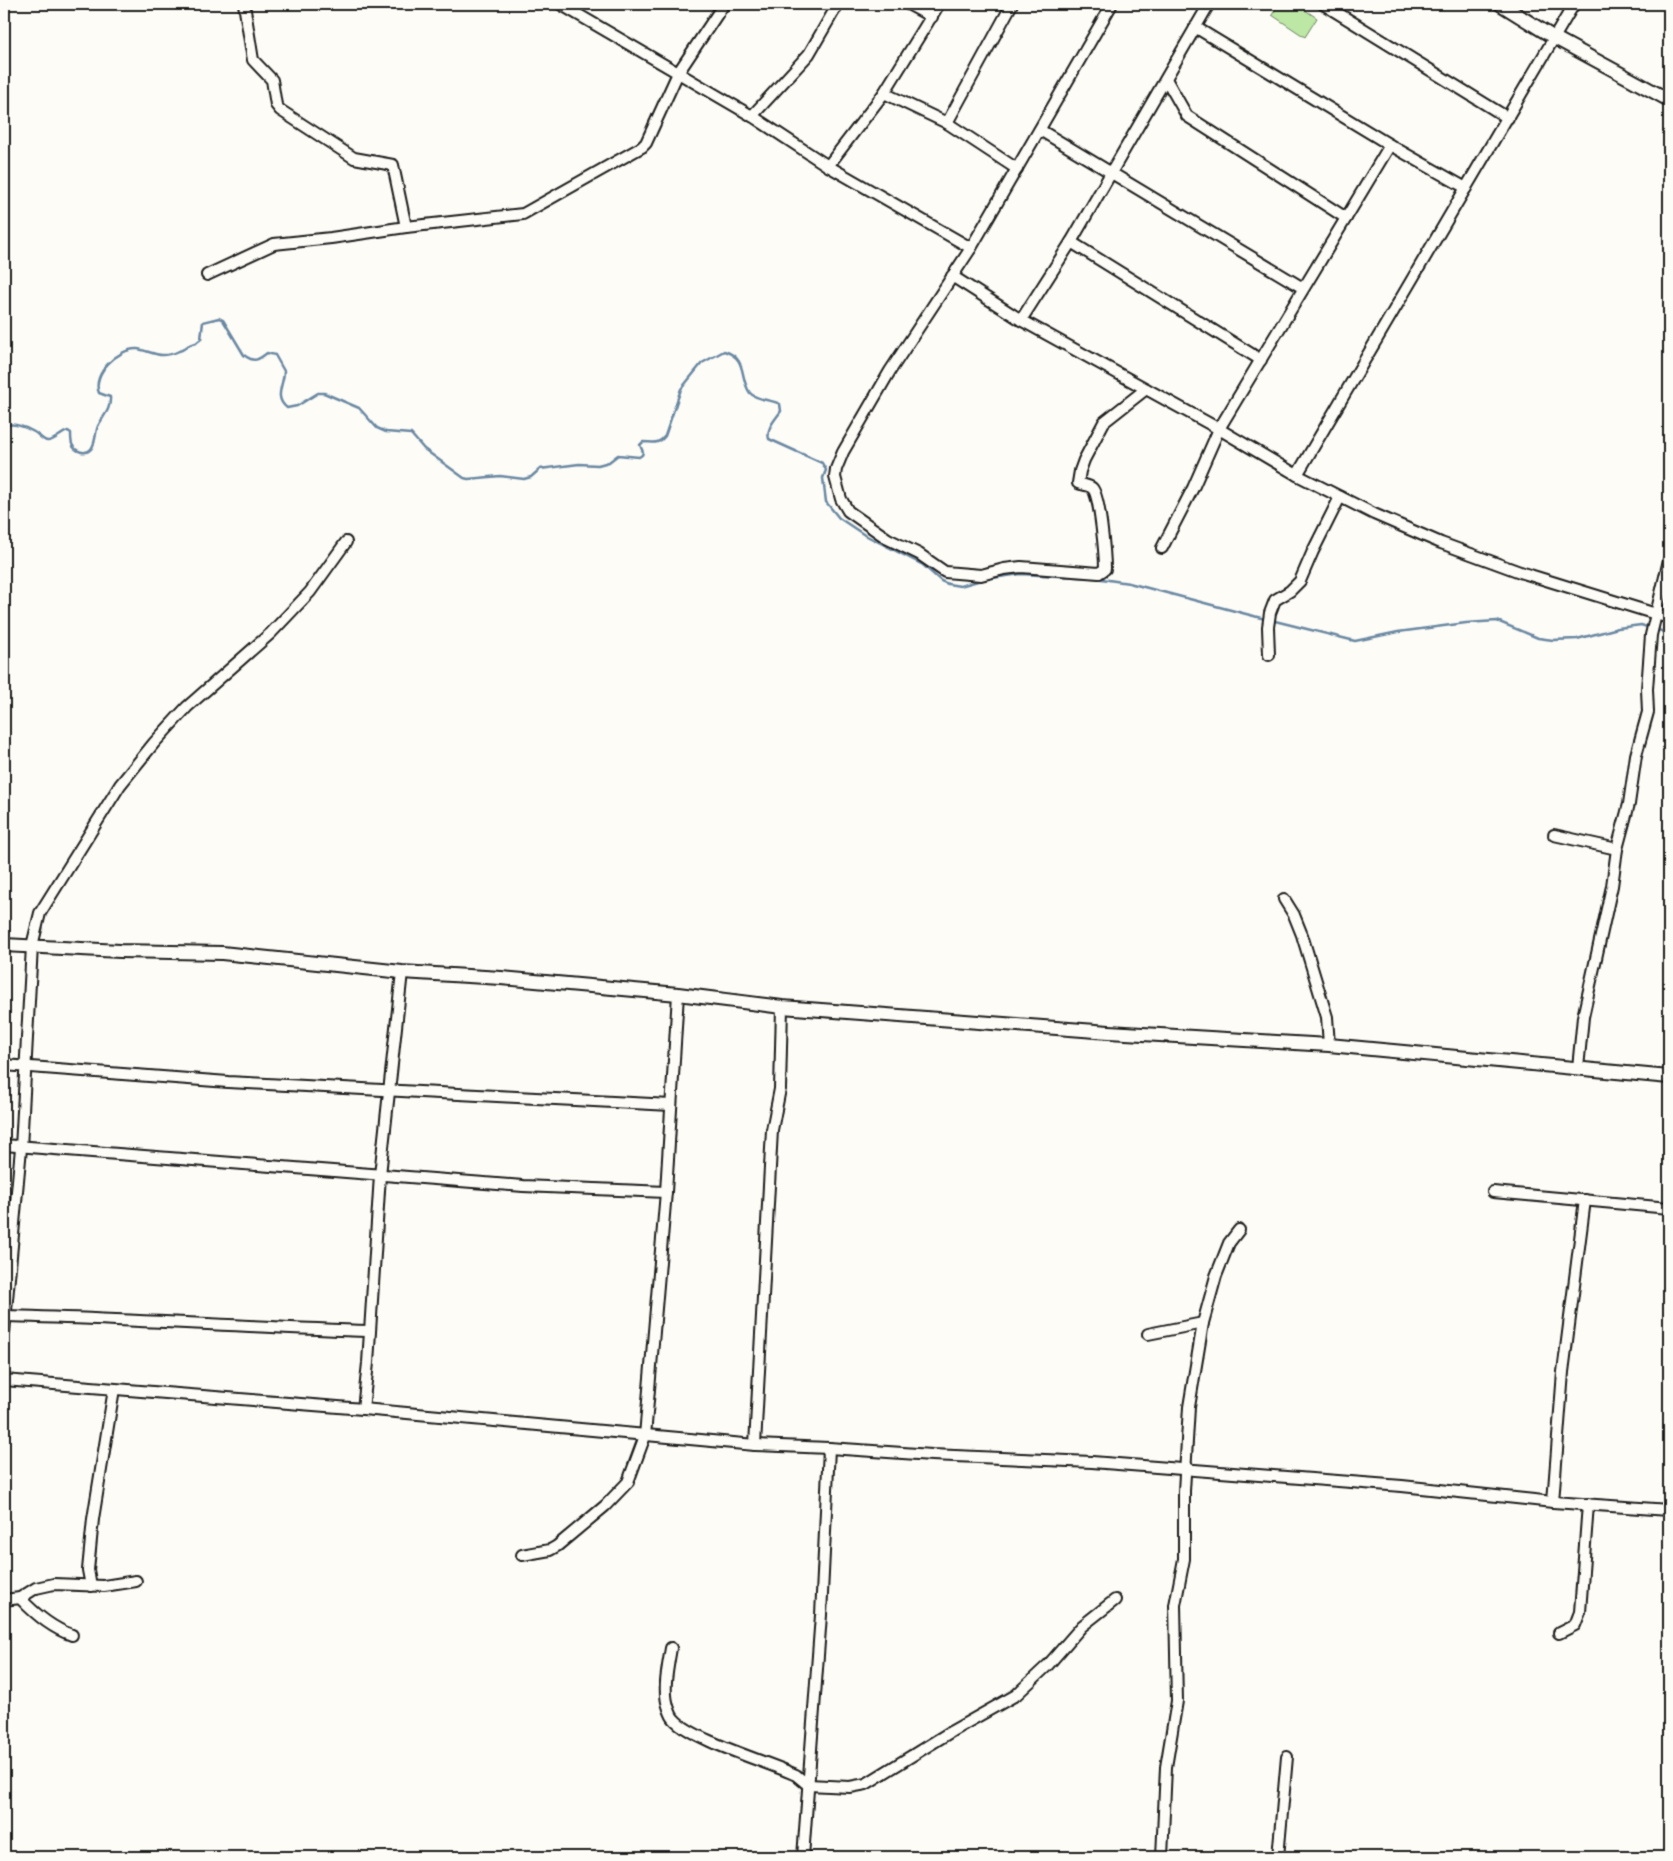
<svg xmlns="http://www.w3.org/2000/svg" width="1673" height="1861" viewBox="0 0 1673 1861" font-family="'Patrick Hand',sans-serif">
	<rect width="100%" height="100%" fill="#fdfcf7"/>
	<filter id="ink" filterUnits="userSpaceOnUse"><feTurbulence type="fractalNoise" baseFrequency=".02" numOctaves="2"/><feDisplacementMap in="SourceGraphic" scale="10" xChannelSelector="R" yChannelSelector="G"/><feConvolveMatrix kernelMatrix="1 2 1 2 8 2 1 2 1" color-interpolation-filters="sRGB"/></filter>
	<g filter="url(#ink)">
		<!-- park -->
		<polygon fill="#bce7a5" stroke="#6c8260" points="1279,4 1296,4 1317,18 1305,37 1272,15"/>
		<g fill="none" stroke-linecap="round" stroke-linejoin="round">
			<!-- stream -->
			<g stroke="#6a88a2" stroke-width="2.5">
				<path d="M4,426C12,422 26,427 34,432C38,434 42,440 47,441C53,442 61,433 68,431L71,433C71,436 71,441 72,444C75,452 86,455 91,449C96,443 95,433 98,426C103,416 111,410 110,397L99,393C91,374 119,348 137,349C146,350 156,356 164,355C168,355 175,353 179,351C187,349 186,344 196,343L201,339L203,322L219,318L223,320L244,355C254,363 258,360 267,353L275,355L284,371C284,385 273,397 287,408L297,406L318,393H324L359,408L377,428L386,432L411,434L424,449L464,478L468,479L500,476L524,479L531,477L540,469L579,464L598,465L609,462L618,455L639,457L642,455L643,452L640,445L643,442C653,442 658,445 665,436L681,389L702,363L724,351C748,358 739,378 750,393C757,401 772,399 780,404L781,411C775,420 766,428 769,439L822,463L826,470L823,478L826,502L839,518L863,534L923,565L941,581L948,584L960,586L985,579L1021,574L1095,578L1129,583L1265,619"/>
				<polyline points="1271,620 1355,641 1398,632 1466,623 1497,621 1538,638 1553,640 1577,639 1618,628 1641,625 1650,628"/>
				<polyline points="1656,629 1669,634"/>
			</g>
			<!-- minor casing -->
			<g stroke="#1c1c1c" stroke-width="14">
				<g id="minor">
					<polyline points="244,4 253,60 272,80 276,105 280,110 354,158 393,165 406,227"/>
					<polyline points="560,4 752,116 828,166 971,248"/>
					<polyline points="908,4 932,17"/>
					<path d="M1112,4L971,248L890,371L843,452L836,469L835,477L841,499L848,511L888,539L919,554L945,572L981,575L1004,569L1021,567L1099,573L1105,569C1105,557 1100,494 1092,488C1089,485 1082,485 1078,483L1080,471L1084,460L1104,422L1146,389"/>
					<polyline points="1323,4 1508,118"/>
					<polyline points="1195,27 1390,145 1466,188"/>
					<polyline points="1166,79 1187,116 1346,218"/>
					<polyline points="884,93 947,123 1017,169"/>
					<polyline points="752,116 809,54 838,4"/>
					<polyline points="947,123 1012,4"/>
					<polyline points="1040,130 1303,288"/>
					<polyline points="828,166 884,93 939,4"/>
					<polyline points="1071,242 1261,360"/>
					<polyline points="207,275 274,244 331,238 406,227 523,214 642,147 646,143 678,73 724,4"/>
					<polyline points="952,276 1021,320 1219,429 1297,475 1374,514 1441,543 1520,572 1669,618"/>
					<polyline points="1021,320 1071,242 1209,4"/>
					<polyline points="1297,475 1574,4"/>
					<polyline points="1162,548 1193,488 1219,429 1390,145"/>
					<polyline points="1269,655 1268,627 1270,613 1275,600 1290,591 1300,581 1313,551 1340,497"/>
					<polyline points="1554,835 1617,849"/>
					<polyline points="1284,899 1294,915 1302,935 1327,1017 1329,1045"/>
					<polyline points="4,1065 228,1082 671,1105"/>
					<polyline points="1578,1068 1583,1017 1612,886 1617,849 1629,804 1636,755 1648,712 1647,689 1651,635 1669,560"/>
					<polyline points="4,1145 523,1186 666,1192"/>
					<polyline points="1493,1192 1669,1208"/>
					<path d="M5,1316C127,1319 248,1327 370,1331"/>
					<polyline points="4,1332 21,1148 32,946 40,913 120,785 154,743 187,707 271,633 310,592 346,542"/>
					<polyline points="1148,1334 1203,1323"/>
					<polyline points="4,1380 363,1409 755,1445 829,1448 932,1455 1092,1462 1402,1486 1553,1502 1669,1510"/>
					<polyline points="363,1409 368,1363 380,1175 402,972"/>
					<polyline points="755,1445 772,1130 780,1089 782,1007"/>
					<polyline points="1553,1502 1563,1372 1585,1200"/>
					<polyline points="522,1555 550,1550 557,1546 605,1506 628,1482 645,1436 666,1192 678,994"/>
					<polyline points="91,1586 88,1570 93,1519 114,1389"/>
					<path d="M20,1598C35,1614 51,1628 72,1635"/>
					<polyline points="4,1600 20,1598 36,1588 54,1584 104,1586 136,1581"/>
					<polyline points="1559,1633 1575,1625 1580,1612 1588,1504"/>
					<path d="M671,1648C668,1667 662,1691 669,1709C670,1712 672,1717 674,1719C692,1740 768,1762 796,1775L808,1785L850,1787L866,1784L952,1731L1016,1695L1048,1665L1082,1626L1115,1600"/>
					<polyline points="803,1857 821,1615 829,1448"/>
					<polyline points="1162,1857 1166,1767 1177,1701 1175,1605 1184,1559 1184,1491 1189,1407 1203,1323 1216,1276 1229,1243 1239,1230"/>
					<polyline points="1278,1857 1287,1757"/>
				</g>
			</g>
			<!-- tertiary casing -->
			<g stroke="#1c1c1c" stroke-width="16">
				<g id="tertiary">
					<polyline points="1500,4 1553,37 1669,100"/>
					<polyline points="4,945 120,951 222,953 402,972 501,978 678,994 782,1007 1109,1032 1329,1045 1669,1077"/>
				</g>
			</g>
			<!-- minor -->
			<use href="#minor" stroke="#fdfcf7" stroke-width="10"/>
			<!-- tertiary -->
			<use href="#tertiary" stroke="#fdfcf7" stroke-width="12"/>
		</g>
	</g>
	<!-- margin -->
	<rect width="1673" height="1861" fill="none" stroke="#fdfcf7" stroke-width="20"/>
	<rect x="10" y="10" width="1653" height="1841" fill="none" stroke="#1c1c1c" stroke-width="2" filter="url(#ink)"/>
</svg>
